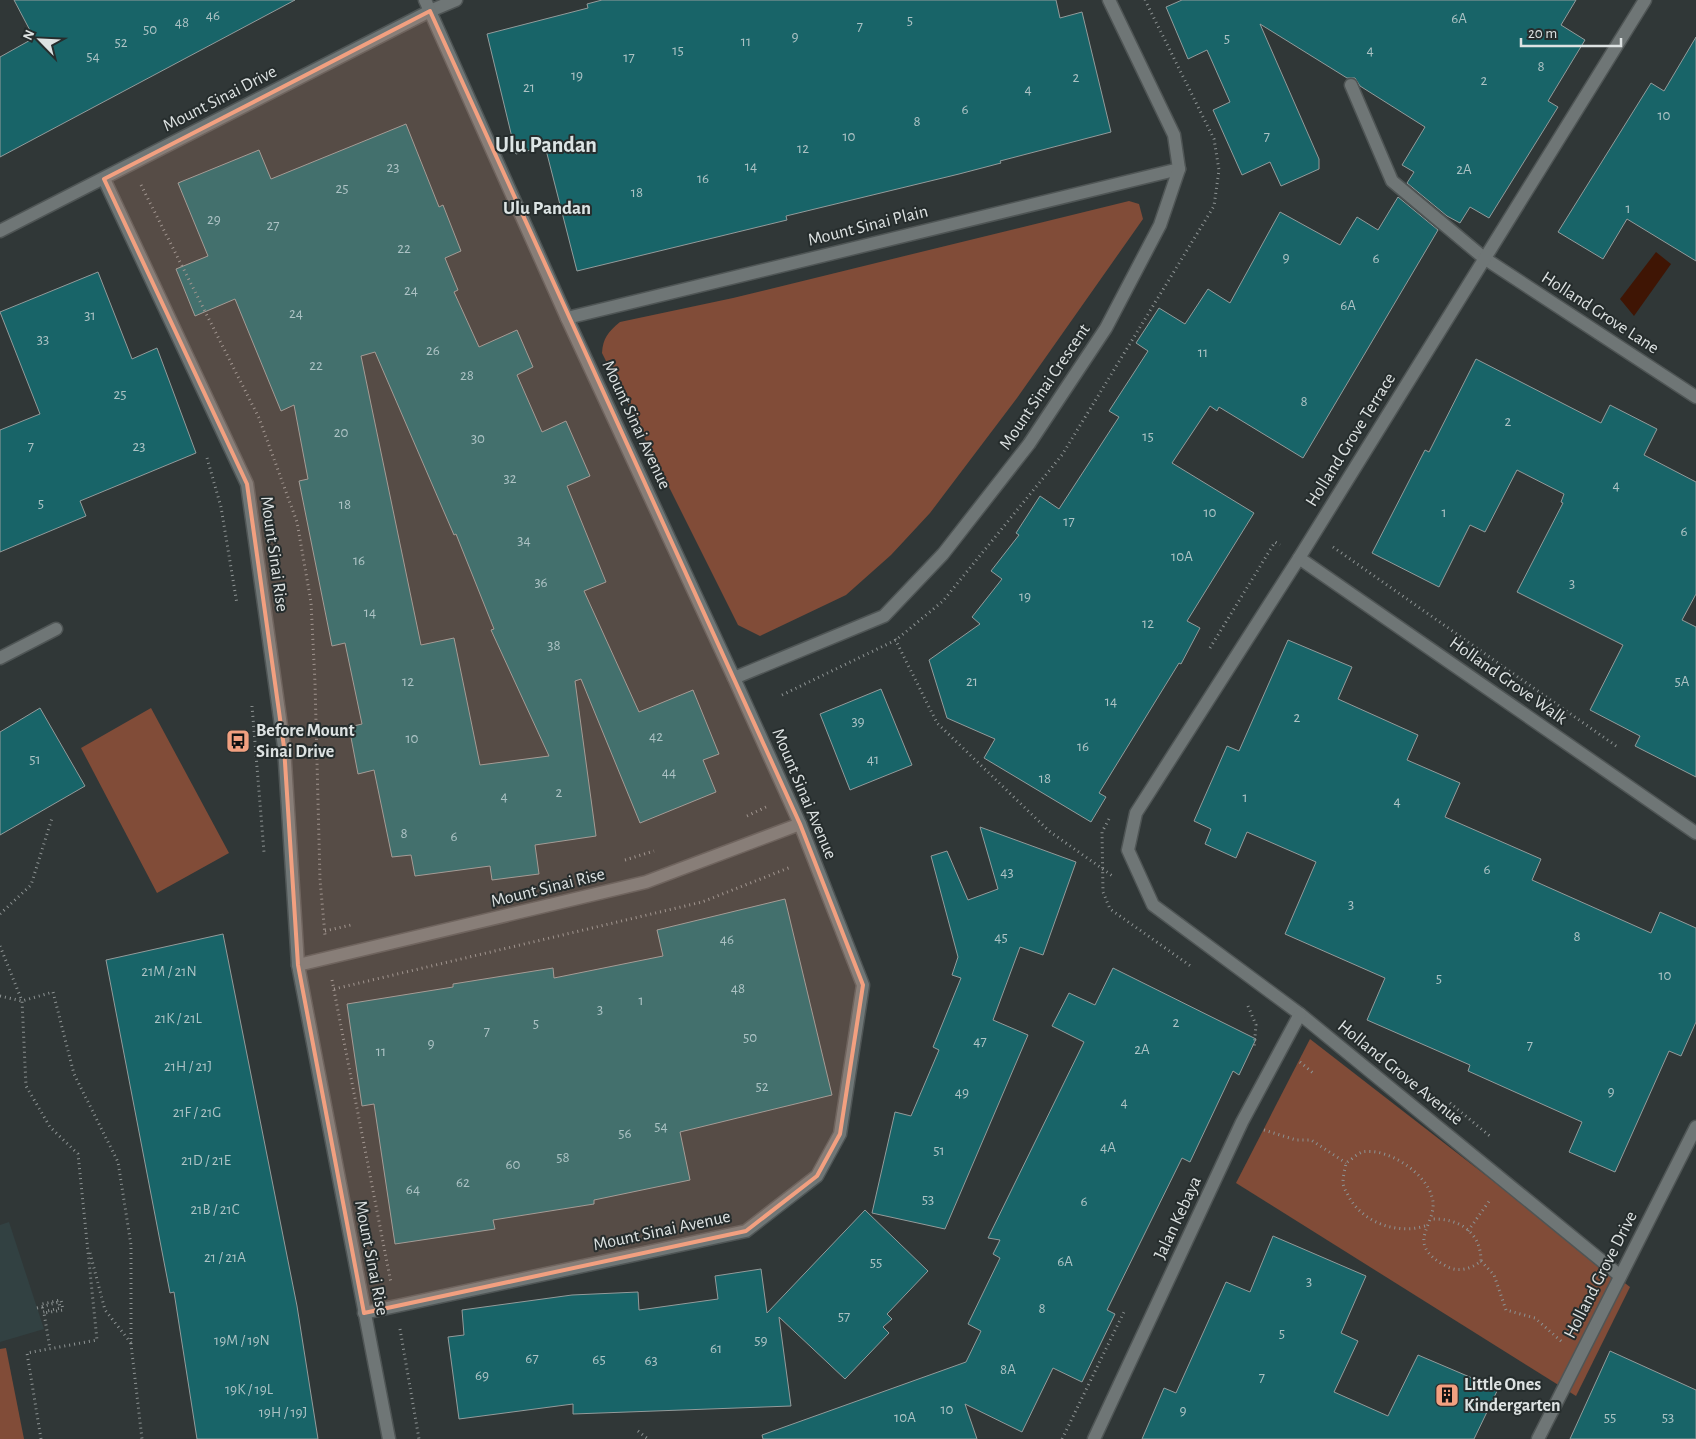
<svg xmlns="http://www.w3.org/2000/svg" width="1696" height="1439" viewBox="0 0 1696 1439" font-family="'Alegreya Sans',sans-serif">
	<rect width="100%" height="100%" fill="#303737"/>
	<!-- built -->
	<polygon fill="#324142" points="9,1222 44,1329 0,1342 0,1225"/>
	<!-- green -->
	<g fill="#814c38">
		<path d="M1129,201L1139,204L1143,219L1017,398L930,513L891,555L846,595L760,636L738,625L602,353C603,338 608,332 620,322L733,298Z"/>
		<polygon points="151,708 229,853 157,893 81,748"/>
		<polygon points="1310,1039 1630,1287 1576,1396 1236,1183"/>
		<polygon points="6,1348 24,1439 0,1439 0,1349"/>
	</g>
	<!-- water -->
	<polygon fill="#3f1504" points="1656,252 1671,264 1634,316 1620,299"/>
	<!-- building -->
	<g fill="#186468" stroke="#939b9b" fill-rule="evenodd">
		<polygon points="14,0 295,0 0,157 0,57 34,38"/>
		<polygon points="602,0 1056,0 1060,18 1082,12 1111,132 1000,161 1001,163 959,174 786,216 787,220 577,271 545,146 516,154 487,34 588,8 587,4"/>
		<polygon points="1182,0 1576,0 1561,25 1585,40 1548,101 1558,107 1489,218 1470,207 1460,223 1447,216 1407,183 1414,172 1402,165 1425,127 1360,86 1355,78 1347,78 1260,24 1319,159 1319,169 1281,186 1270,162 1242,175 1213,110 1230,102 1207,50 1188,59 1166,7"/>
		<polygon points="1696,37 1696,261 1627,219 1603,259 1558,232 1651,83 1664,91"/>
		<path d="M406,124L439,207L443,205L461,251L445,258L458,290L454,292L479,347L517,330L533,367L517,375L542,432L566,421L590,476L567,486L606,582L584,591L639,712L693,690L719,754L703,760L716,792L640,823L581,679L575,681L596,836L535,845L539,874L492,880L490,866L415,876L411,855L392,857L374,770L358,774L349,727L362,724L345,643L332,646L299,481L308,479L294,405L281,411L235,299L195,316L176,269L208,256L178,183L259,150L271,179ZM375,352L454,535L456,534L494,629L491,630L549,756L480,765L454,638L421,645L361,356Z"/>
		<polygon points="1398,197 1438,230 1303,458 1219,407 1217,411 1210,406 1172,463 1254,513 1187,621 1200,628 1181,664 1179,663 1099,793 1106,797 1091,822 984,758 995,739 947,718 929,660 980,624 972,617 1002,579 991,571 1019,535 1016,533 1040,496 1059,509 1119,417 1109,411 1148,351 1136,343 1159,308 1185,324 1208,289 1230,303 1280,212 1340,245 1357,217 1378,230"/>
		<polygon points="98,272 132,359 157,348 196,453 80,501 86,516 0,552 0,430 40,414 0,312"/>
		<polygon points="1476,359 1601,423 1610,405 1657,429 1644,455 1696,482 1696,594 1682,620 1696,627 1696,777 1635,746 1640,736 1590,710 1623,645 1517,592 1563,503 1561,502 1564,494 1517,470 1485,532 1470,525 1439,587 1372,553 1425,450 1429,452"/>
		<polygon points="1288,640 1352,667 1338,699 1418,735 1407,760 1460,783 1445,817 1541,859 1532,880 1651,933 1660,912 1696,928 1696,1022 1681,1056 1669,1051 1615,1172 1569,1152 1582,1122 1468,1071 1470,1065 1367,1020 1385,978 1285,934 1316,862 1247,832 1236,858 1205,844 1211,829 1194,821 1227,746 1239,751"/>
		<polygon points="881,689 912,765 850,790 820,714"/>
		<polygon points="40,708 85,786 0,835 0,732"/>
		<polygon points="980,827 1076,862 1043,955 1020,947 993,1020 1028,1035 945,1229 872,1213 895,1112 911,1116 939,1050 933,1047 961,978 952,975 958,957 931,856 947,851 968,900 998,889"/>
		<polygon points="785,899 832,1095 680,1132 690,1180 594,1200 594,1204 493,1220 495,1229 395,1244 374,1104 362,1106 347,1004 453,987 453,984 553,968 554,978 663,956 657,930"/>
		<polygon points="223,934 297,1306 318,1439 197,1439 174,1292 170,1293 115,1007 106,960"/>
		<polygon points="1113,968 1256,1039 1239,1075 1233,1071 1190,1162 1182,1158 1107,1310 1115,1314 1082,1382 1053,1368 1022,1432 965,1404 977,1439 763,1439 762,1435 966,1362 981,1331 968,1324 1000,1258 993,1254 1000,1240 988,1238 1084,1042 1052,1026 1069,993 1095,1005"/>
		<polygon points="865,1210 928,1271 887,1314 892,1319 883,1327 889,1333 845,1379 779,1317 791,1406 573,1414 573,1404 459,1419 448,1337 464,1335 462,1310 572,1295 638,1292 639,1310 718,1299 715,1276 761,1269 767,1313"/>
		<polygon points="1273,1236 1366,1276 1341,1333 1358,1341 1334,1392 1388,1416 1418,1355 1498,1389 1474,1439 1142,1439 1164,1388 1176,1393 1226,1282 1250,1292"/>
		<polygon points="1610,1351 1696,1390 1696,1439 1570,1439"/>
	</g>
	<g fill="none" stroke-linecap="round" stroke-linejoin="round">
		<!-- lane casing -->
		<g stroke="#4f5555" stroke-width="15">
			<g id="lane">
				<polyline points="1351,85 1392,181 1484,258"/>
				<polyline points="0,658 56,629"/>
			</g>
		</g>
		<!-- street casing -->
		<g stroke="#4f5555" stroke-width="15">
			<g id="street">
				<polyline points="104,179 247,484 284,747 298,965 389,1439"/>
				<polyline points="0,231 430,11 456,0"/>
				<polyline points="1484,258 1696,397"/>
				<polyline points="567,318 1179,169"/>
				<polyline points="1299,558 1696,833"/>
				<polyline points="734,678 884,616 943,554 1029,444 1106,328 1160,225 1179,169 1174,135 1109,0"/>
				<polyline points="298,965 646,882 800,824"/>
				<polyline points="1619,1275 1300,1014 1153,905 1128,850 1136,813 1299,558 1645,0"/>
				<polyline points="364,1313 746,1231 817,1176 840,1134 863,985 800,824 734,678 567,318 425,0"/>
				<polyline points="1094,1439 1242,1122 1300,1014"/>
				<polyline points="1538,1439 1696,1127"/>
			</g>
		</g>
		<!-- path -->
		<g stroke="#8e9494" stroke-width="3" stroke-dasharray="1 4" stroke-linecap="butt">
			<polyline points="141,185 259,418 297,522 311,602 315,683 320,880 325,935"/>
			<polyline points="207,458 221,507 237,604"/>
			<polyline points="1333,547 1619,748"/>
			<polyline points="895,639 937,723 1049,831 1114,877"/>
			<polyline points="1210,648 1275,542 1280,545"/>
			<polyline points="782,695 896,640 943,601 1062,455 1214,206 1219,170 1214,139 1145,0"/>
			<polyline points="252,706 264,852"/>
			<polyline points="747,816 766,807"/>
			<polyline points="1109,819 1102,832 1103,892 1110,909 1192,967"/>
			<polyline points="625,860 654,851"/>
			<polyline points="0,914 31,885 52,818"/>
			<polyline points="325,931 351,925"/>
			<polyline points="0,946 22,1001 26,1086 50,1127 78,1154 97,1340 27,1353 41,1439"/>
			<polyline points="332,980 391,1283"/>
			<polyline points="334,989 702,902 791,867"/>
			<polyline points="0,996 22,1001 53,992 74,1074 118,1162 131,1245 131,1344 142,1439"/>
			<polyline points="1248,1006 1256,1025 1254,1048"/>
			<polyline points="1300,1062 1313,1073"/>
			<polyline points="1450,1103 1491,1137"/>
			<polyline points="1264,1130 1296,1140 1311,1140 1346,1163"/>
			<path d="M1425,1226C1396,1235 1360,1222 1347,1193C1345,1190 1343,1186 1343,1182C1343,1176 1345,1169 1346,1163C1351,1160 1357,1154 1362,1152C1387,1147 1426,1173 1432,1197C1440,1224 1401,1242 1446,1266C1458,1273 1471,1269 1481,1261C1481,1232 1459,1218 1431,1219"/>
			<polyline points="1468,1231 1490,1200"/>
			<polyline points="90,1253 105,1310 131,1343"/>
			<polyline points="1481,1261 1494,1275 1506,1310 1535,1318 1562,1342"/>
			<polyline points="37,1308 59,1302 60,1308 43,1312 42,1304 61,1300 63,1310 44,1313 50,1349"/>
			<polyline points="400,1329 419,1439"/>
			<polyline points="638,1431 648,1439"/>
			<polyline points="1062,1439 1124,1312"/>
		</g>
		<!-- lane -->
		<use href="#lane" stroke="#6f7676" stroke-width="12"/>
		<!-- street -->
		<use href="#street" stroke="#6f7676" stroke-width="12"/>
	</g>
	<!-- marked area -->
	<path fill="#f2a080" fill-opacity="0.2" stroke="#f2a080" stroke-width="4" stroke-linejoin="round" d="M430,11L800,824L863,985L840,1134L817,1176L746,1231L364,1313L298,965L284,747L247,484L104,179Z"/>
	<!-- icons -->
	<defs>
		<g id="bus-square" transform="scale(1.25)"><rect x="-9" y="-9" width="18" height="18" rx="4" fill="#f2a080" stroke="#262d2d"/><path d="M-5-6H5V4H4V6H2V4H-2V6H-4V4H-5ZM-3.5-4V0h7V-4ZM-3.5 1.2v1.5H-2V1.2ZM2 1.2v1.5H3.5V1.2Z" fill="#111"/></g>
		<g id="building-square" transform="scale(1.25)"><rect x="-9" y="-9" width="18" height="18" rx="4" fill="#f2a080" stroke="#262d2d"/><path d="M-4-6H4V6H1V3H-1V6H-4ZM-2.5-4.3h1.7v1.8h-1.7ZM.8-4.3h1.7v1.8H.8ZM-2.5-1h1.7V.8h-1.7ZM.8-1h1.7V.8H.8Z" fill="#111"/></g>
	</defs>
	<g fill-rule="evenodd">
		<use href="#bus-square" x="238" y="741"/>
		<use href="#building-square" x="1447" y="1395"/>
	</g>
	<g text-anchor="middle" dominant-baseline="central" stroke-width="4" stroke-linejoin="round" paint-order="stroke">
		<!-- number labels -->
		<g font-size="15" fill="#acc2c4">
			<text x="213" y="15">46</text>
			<text x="1459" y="18">6A</text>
			<text x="910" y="20">5</text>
			<text x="182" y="22">48</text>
			<text x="860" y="26">7</text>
			<text x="150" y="29">50</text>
			<text x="795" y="36">9</text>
			<text x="1227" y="38">5</text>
			<text x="746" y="41">11</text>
			<text x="121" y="42">52</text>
			<text x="678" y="50">15</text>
			<text x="1370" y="50">4</text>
			<text x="93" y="56">54</text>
			<text x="629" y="57">17</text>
			<text x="1541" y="66">8</text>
			<text x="577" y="75">19</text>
			<text x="1076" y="77">2</text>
			<text x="1484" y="80">2</text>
			<text x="529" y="87">21</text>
			<text x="1028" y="89">4</text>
			<text x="965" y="109">6</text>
			<text x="1664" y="115">10</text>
			<text x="917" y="121">8</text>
			<text x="849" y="136">10</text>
			<text x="1267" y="136">7</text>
			<text x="803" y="148">12</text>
			<text x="751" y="166">14</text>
			<text x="393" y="167">23</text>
			<text x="1464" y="169">2A</text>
			<text x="703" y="178">16</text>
			<text x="342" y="188">25</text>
			<text x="637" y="192">18</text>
			<text x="1628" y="208">1</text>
			<text x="214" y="219">29</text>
			<text x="273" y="225">27</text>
			<text x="404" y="248">22</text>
			<text x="1286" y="257">9</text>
			<text x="1376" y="258">6</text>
			<text x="411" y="290">24</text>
			<text x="1348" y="305">6A</text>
			<text x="296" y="313">24</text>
			<text x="90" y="315">31</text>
			<text x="43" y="339">33</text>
			<text x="433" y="350">26</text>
			<text x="1203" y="352">11</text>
			<text x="316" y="365">22</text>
			<text x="467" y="375">28</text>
			<text x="120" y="394">25</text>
			<text x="1304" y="401">8</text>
			<text x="1508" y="421">2</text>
			<text x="341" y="432">20</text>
			<text x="1148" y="436">15</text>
			<text x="478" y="438">30</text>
			<text x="31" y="446">7</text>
			<text x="139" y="446">23</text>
			<text x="510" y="478">32</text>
			<text x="1616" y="485">4</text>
			<text x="41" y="503">5</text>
			<text x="345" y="504">18</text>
			<text x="1210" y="512">10</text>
			<text x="1444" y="512">1</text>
			<text x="1069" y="521">17</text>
			<text x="1684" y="531">6</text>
			<text x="524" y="540">34</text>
			<text x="1182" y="556">10A</text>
			<text x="359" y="560">16</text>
			<text x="541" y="582">36</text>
			<text x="1572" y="583">3</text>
			<text x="1025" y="596">19</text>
			<text x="370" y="612">14</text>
			<text x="1148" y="623">12</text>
			<text x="554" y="645">38</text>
			<text x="408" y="681">12</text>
			<text x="972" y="681">21</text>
			<text x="1682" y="681">5A</text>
			<text x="1111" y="701">14</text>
			<text x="1297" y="717">2</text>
			<text x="858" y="721">39</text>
			<text x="656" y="736">42</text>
			<text x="412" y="738">10</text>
			<text x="1083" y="746">16</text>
			<text x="35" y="759">51</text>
			<text x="873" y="759">41</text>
			<text x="669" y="772">44</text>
			<text x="1045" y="778">18</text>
			<text x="559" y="792">2</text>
			<text x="504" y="796">4</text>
			<text x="1245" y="797">1</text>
			<text x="1397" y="801">4</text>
			<text x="404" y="833">8</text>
			<text x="454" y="836">6</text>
			<text x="1487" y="869">6</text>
			<text x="1007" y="872">43</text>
			<text x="1351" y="904">3</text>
			<text x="1577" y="936">8</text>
			<text x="1001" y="937">45</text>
			<text x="727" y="939">46</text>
			<text x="169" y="971">21M / 21N</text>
			<text x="1665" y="975">10</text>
			<text x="1439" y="978">5</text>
			<text x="738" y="988">48</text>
			<text x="641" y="1000">1</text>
			<text x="600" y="1009">3</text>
			<text x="178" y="1018">21K / 21L</text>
			<text x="1176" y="1022">2</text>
			<text x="536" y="1023">5</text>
			<text x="487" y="1031">7</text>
			<text x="750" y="1037">50</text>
			<text x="980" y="1041">47</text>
			<text x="431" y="1043">9</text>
			<text x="1530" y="1045">7</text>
			<text x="1142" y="1049">2A</text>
			<text x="381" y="1051">11</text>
			<text x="188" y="1066">21H / 21J</text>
			<text x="762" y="1086">52</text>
			<text x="1611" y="1091">9</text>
			<text x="962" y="1092">49</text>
			<text x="1124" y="1102">4</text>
			<text x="197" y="1112">21F / 21G</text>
			<text x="661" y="1126">54</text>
			<text x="625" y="1133">56</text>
			<text x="1108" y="1147">4A</text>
			<text x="939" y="1150">51</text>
			<text x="563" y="1157">58</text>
			<text x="206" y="1160">21D / 21E</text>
			<text x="513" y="1164">60</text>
			<text x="463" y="1182">62</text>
			<text x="413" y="1189">64</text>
			<text x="928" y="1199">53</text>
			<text x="1084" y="1201">6</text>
			<text x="215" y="1209">21B / 21C</text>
			<text x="225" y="1257">21 / 21A</text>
			<text x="1065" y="1261">6A</text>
			<text x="876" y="1262">55</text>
			<text x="1309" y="1281">3</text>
			<text x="1042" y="1308">8</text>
			<text x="844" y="1316">57</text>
			<text x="1282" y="1333">5</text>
			<text x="242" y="1340">19M / 19N</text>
			<text x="761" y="1340">59</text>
			<text x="716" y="1348">61</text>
			<text x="532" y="1358">67</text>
			<text x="599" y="1359">65</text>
			<text x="651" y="1360">63</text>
			<text x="1008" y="1369">8A</text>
			<text x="482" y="1375">69</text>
			<text x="1262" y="1377">7</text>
			<text x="249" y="1389">19K / 19L</text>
			<text x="947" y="1409">10</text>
			<text x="1183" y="1410">9</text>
			<text x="283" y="1412">19H / 19J</text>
			<text x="905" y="1417">10A</text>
			<text x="1610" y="1417">55</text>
			<text x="1668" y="1417">53</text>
		</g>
		<!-- street labels -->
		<g font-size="18" fill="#dde2e2" stroke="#262d2d">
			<text transform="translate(220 99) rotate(-27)">Mount Sinai Drive</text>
			<text transform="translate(868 226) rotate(-14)">Mount Sinai Plain</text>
			<text transform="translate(1600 313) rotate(33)">Holland Grove Lane</text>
			<text transform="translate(1045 387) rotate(-56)">Mount Sinai Crescent</text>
			<text transform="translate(636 425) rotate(65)">Mount Sinai Avenue</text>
			<text transform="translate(1351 440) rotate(-58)">Holland Grove Terrace</text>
			<text transform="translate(274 554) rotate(82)">Mount Sinai Rise</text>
			<text transform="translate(1508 681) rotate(35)">Holland Grove Walk</text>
			<text transform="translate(804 794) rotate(67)">Mount Sinai Avenue</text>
			<text transform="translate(548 888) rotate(-14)">Mount Sinai Rise</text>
			<text transform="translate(1400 1073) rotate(39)">Holland Grove Avenue</text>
			<text transform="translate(1178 1218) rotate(-65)">Jalan Kebaya</text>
			<text transform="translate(662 1231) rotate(-12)">Mount Sinai Avenue</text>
			<text transform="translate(371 1258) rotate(79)">Mount Sinai Rise</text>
			<text transform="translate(1601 1275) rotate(-63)">Holland Grove Drive</text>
		</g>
		<!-- poi labels -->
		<g font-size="18" font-weight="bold" fill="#dde2e2" stroke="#262d2d" text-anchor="start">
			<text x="256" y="731">Before Mount<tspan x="256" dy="21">Sinai Drive</tspan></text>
			<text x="1464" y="1385">Little Ones<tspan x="1464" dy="21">Kindergarten</tspan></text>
		</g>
		<!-- neighbourhood labels -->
		<g font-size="19" font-weight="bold" fill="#dde5e5" stroke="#262d2d">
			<text x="547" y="208">Ulu Pandan</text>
		</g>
		<!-- district labels -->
		<g font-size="22" font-weight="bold" fill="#dde5e5" stroke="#262d2d">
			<text x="546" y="145">Ulu Pandan</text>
		</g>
	</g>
	<!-- north arrow -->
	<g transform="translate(40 40) rotate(294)" stroke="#262d2d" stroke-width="4" paint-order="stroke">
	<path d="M0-4L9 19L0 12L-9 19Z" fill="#dde2e2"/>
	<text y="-8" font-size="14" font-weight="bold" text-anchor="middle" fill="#dde2e2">N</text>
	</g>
	<!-- scale -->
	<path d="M1521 38v8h100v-8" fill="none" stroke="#dde2e2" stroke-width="2.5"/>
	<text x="1528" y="38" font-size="15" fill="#dde2e2" stroke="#262d2d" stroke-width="4" paint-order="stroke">20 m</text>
</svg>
